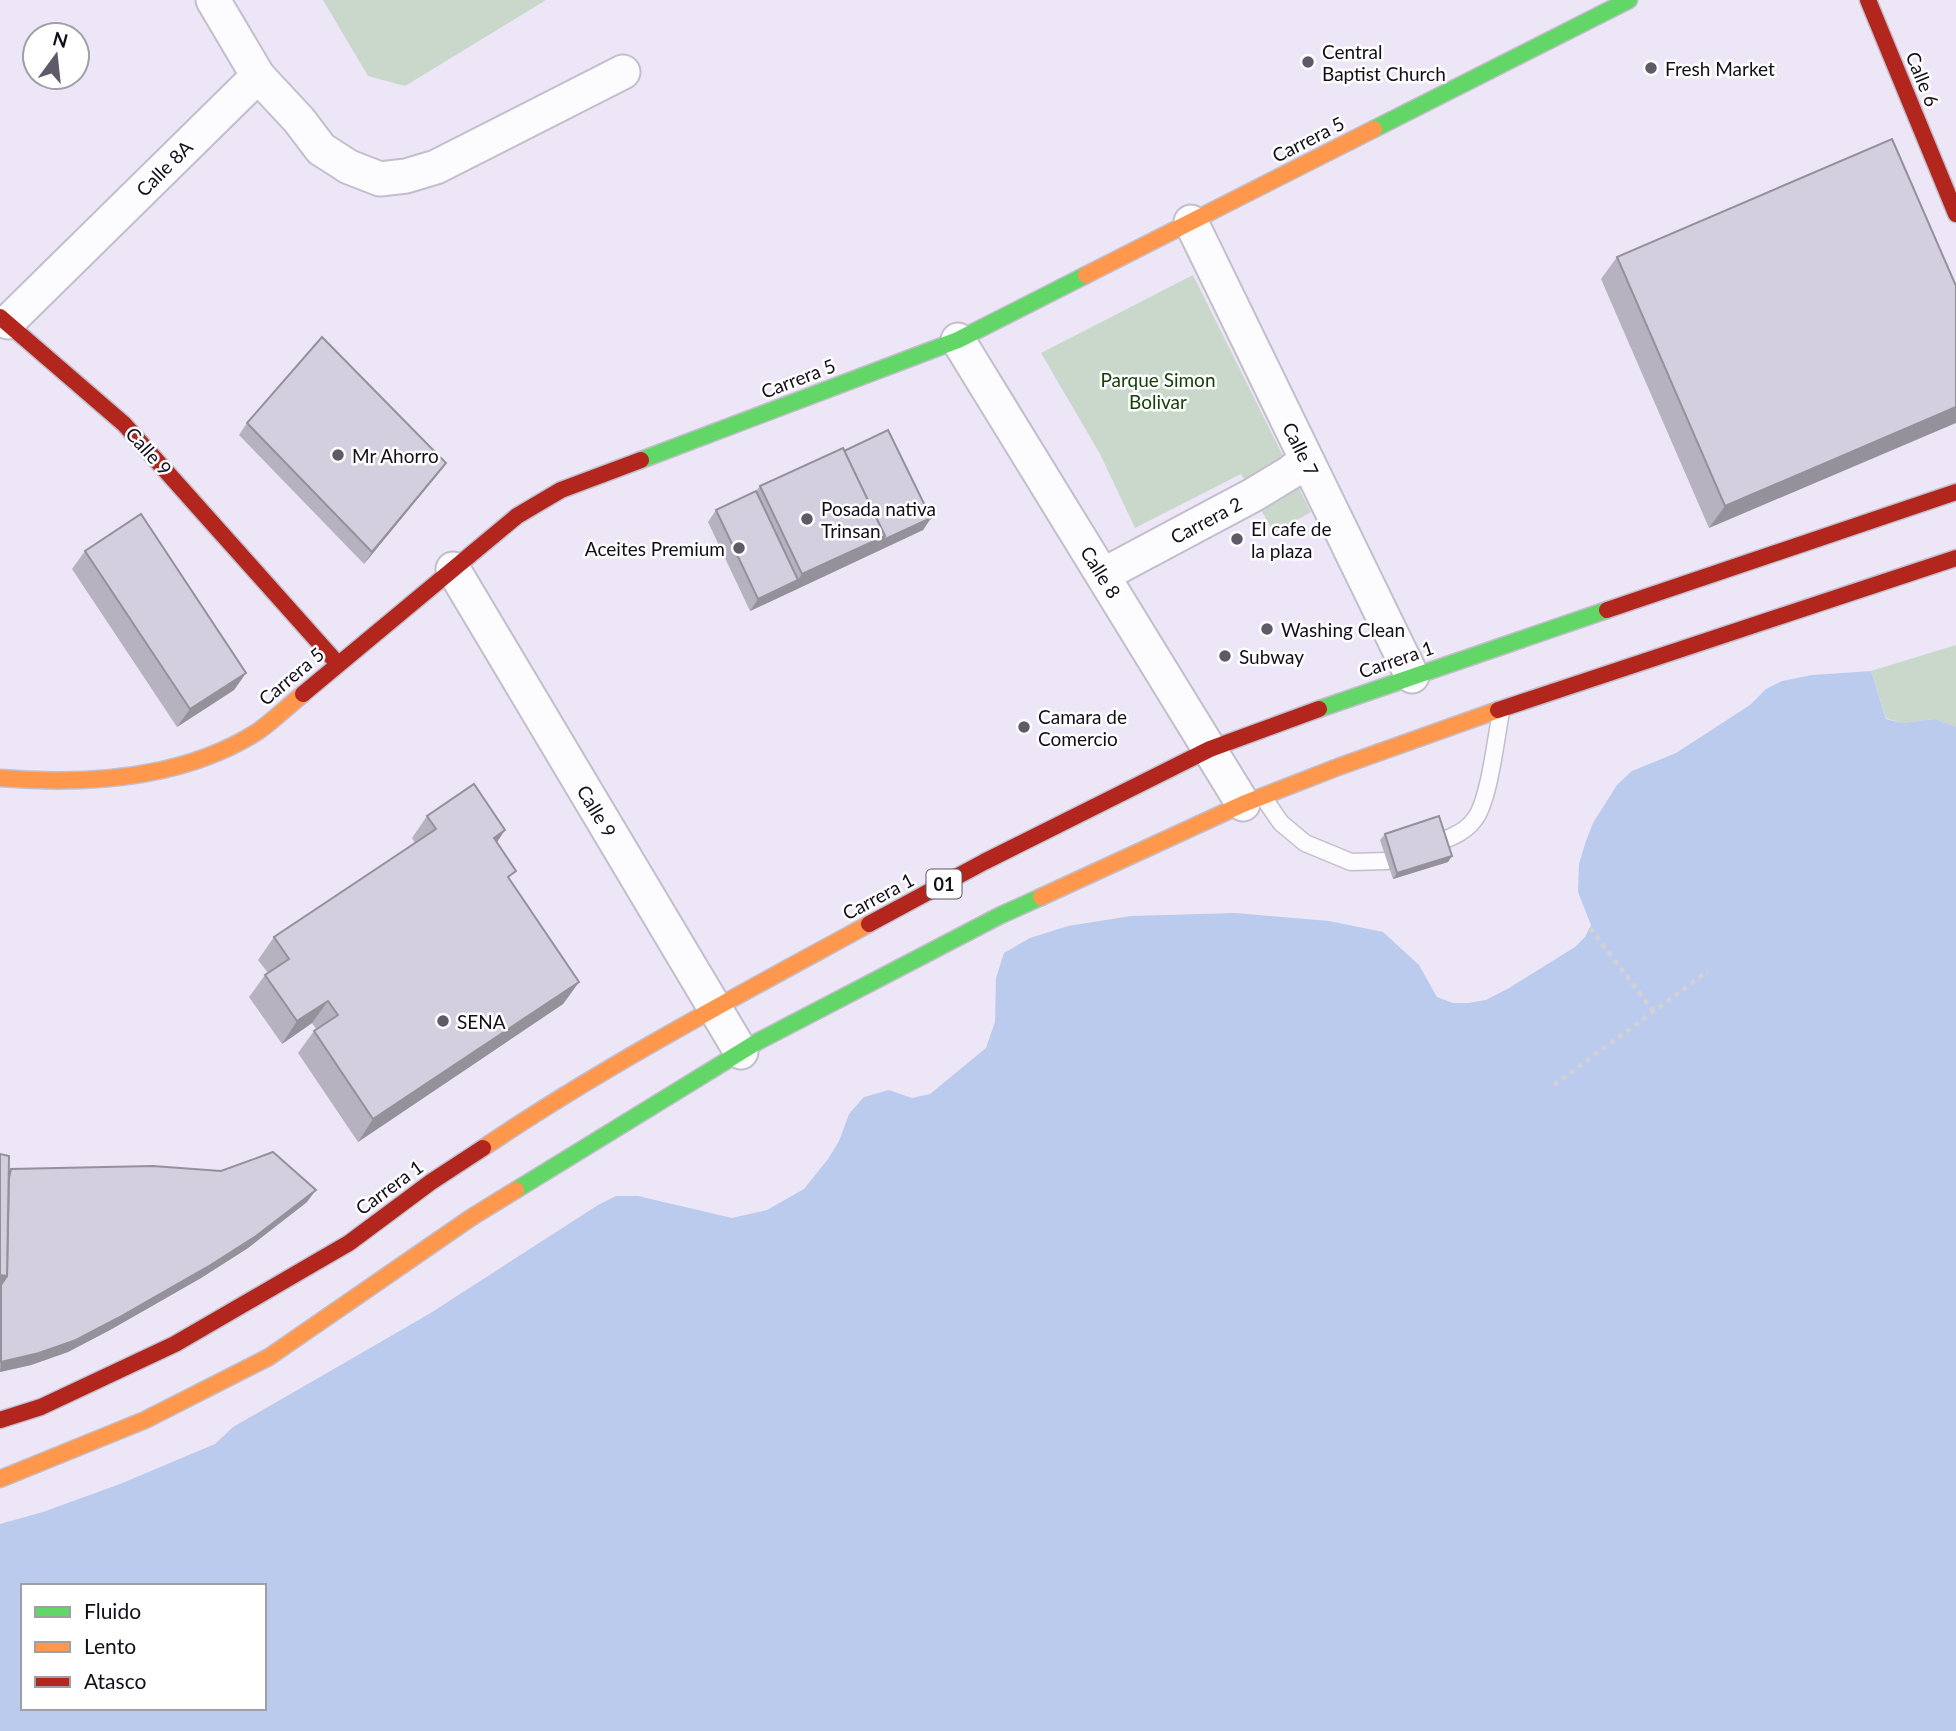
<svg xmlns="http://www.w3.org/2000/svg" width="1956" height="1731" viewBox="0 0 1956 1731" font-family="Lato,sans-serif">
	<rect width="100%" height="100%" fill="#ece6f7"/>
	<!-- green -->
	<g fill="#cad8cc">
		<polygon points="323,0 546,0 405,86 368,76"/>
		<polygon points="1193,275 1311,512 1274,533 1241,474 1135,528 1100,454 1041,353"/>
		<polygon points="1956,645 1956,727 1935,719 1902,723 1886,718 1871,671"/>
	</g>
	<!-- water -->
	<path fill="#bbcbed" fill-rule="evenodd" d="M1871,671L1886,719L1902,723L1935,719L1956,727V1731H0V1524L43,1512L120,1484L215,1444L233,1427L429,1314L598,1205L616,1196H638L732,1218L767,1210L804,1189L828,1159L839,1141L849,1114L864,1097L889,1090L912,1098L930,1094L986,1048L995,1022L996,978L1004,953L1030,938L1068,926L1131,916L1235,913L1329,921L1383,932L1419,965L1437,997L1453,1003H1468L1486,1000L1509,988L1575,947L1585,937L1591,925L1578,892L1579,864L1586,841L1593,823L1617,785L1632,771L1676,753L1750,705L1766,689L1782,681L1812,675ZM23,1586H264V1708H23Z"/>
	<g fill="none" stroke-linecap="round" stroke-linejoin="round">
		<!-- lane casing -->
		<g stroke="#c2becc" stroke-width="19">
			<g id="lane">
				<polyline points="1263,797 1281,823 1305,843 1351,862 1387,861"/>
				<path d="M1442,841C1454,836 1466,831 1474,820C1489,803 1496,737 1501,712"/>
			</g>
		</g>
		<!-- street casing -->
		<g stroke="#c2becc" stroke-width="37">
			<g id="street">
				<polyline points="258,76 299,120 321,149 349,167 380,179 406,176 436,167 623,72"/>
				<polyline points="1191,222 1412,676"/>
				<polyline points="8,322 258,76 213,0"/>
				<polyline points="958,340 1243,804"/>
				<polyline points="453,569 741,1052"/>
				<polyline points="1103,575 1253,495 1291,472 1306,460"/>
			</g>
		</g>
		<!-- fast casing -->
		<g stroke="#c2becc" stroke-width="19">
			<g id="fast">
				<polyline points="1374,129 1629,0"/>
				<polyline points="641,460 958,340 1086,275"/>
				<polyline points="1319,709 1607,610"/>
				<polyline points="516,1190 757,1042 999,916 1041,897"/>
			</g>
		</g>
		<!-- slow casing -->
		<g stroke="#c2becc" stroke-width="19">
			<g id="slow">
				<polyline points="1086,275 1374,129"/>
				<path d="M0,778C85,785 183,779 257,732C273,721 288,706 303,694"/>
				<polyline points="1041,897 1243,804 1338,767 1498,710"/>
				<path d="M483,1148C606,1065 739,995 869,924"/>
				<polyline points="0,1479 145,1420 269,1357 472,1217 516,1190"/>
			</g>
		</g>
		<!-- jam casing -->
		<g stroke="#c2becc" stroke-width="19">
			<g id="jam">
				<polyline points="1868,0 1956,214"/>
				<polyline points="0,317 124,424 338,664"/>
				<polyline points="1607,610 1956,492"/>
				<polyline points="303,694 517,516 561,490 641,460"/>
				<polyline points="1498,710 1956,558"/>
				<polyline points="869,924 984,862 1210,749 1319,709"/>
				<polyline points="0,1420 41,1407 175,1344 349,1243 431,1182 483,1148"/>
			</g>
		</g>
		<!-- path -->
		<g stroke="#d2d1d5" stroke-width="4.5" stroke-dasharray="5 5" stroke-linecap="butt">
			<polyline points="1590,928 1654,1012"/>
			<polyline points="1554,1085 1708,971"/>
		</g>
		<!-- lane -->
		<use href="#lane" stroke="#fcfbfe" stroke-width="16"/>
		<!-- street -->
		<use href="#street" stroke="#fcfbfe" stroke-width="33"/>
		<!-- fast -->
		<use href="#fast" stroke="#63d668" stroke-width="16"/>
		<!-- slow -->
		<use href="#slow" stroke="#ff974d" stroke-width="16"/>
		<!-- jam -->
		<use href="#jam" stroke="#b3261e" stroke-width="16"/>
	</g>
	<!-- wall -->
	<g fill="#b6b2bf">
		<polygon points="1617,257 1956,286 1709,528 1601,279"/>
		<polygon points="247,423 437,475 364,564 239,435"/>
		<polygon points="760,486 931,518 923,530 750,611 708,522 716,510 756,491"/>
		<polygon points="85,551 246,673 234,690 177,727 72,569"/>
		<polygon points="427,816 497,843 510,880 579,982 563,1004 358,1142 298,1053 314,1031 316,1029 312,1023 282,1044 249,997 265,975 268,973 258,960 274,937 415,843 412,838"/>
		<polygon points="1385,834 1448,862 1393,879 1380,840"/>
		<polygon points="0,1154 9,1171 11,1169 307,1202 248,1248 201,1278 110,1330 68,1352 31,1365 0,1372"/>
	</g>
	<!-- shaded-wall -->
	<g fill="#94919b">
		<polygon points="1956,407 1956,423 1709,528 1725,506"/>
		<polygon points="446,463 437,475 364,564 372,552"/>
		<polygon points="931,518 923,530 750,611 758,599 798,580 802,574 885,536"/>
		<polygon points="246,673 234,690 177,727 190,709"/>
		<polygon points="505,830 490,853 494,838"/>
		<polygon points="1452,856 1448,862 1393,879 1397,873"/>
		<polygon points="579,982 563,1004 358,1142 373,1119"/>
		<polygon points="328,1001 312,1023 282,1044 297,1021"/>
		<polygon points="316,1190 307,1202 248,1248 201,1278 110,1330 68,1352 31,1365 0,1372 1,1362"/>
		<polygon points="0,1275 7,1276 0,1286"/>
	</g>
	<!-- building -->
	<g fill="#d4cfde" stroke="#94919b" stroke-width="2">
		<polygon points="1892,139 1956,286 1956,407 1725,506 1617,257"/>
		<polygon points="322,337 446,463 372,552 247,423"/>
		<polygon points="888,430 931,518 881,541 885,536 844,451"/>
		<polygon points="843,448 885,536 802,574 760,486"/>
		<polygon points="756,491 798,580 758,599 716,510"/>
		<polygon points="141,514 246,673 190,709 85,551"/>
		<polygon points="474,784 505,830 494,838 516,871 508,877 579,982 373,1119 314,1031 338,1015 328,1001 297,1021 265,975 289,959 274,937 436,829 427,816"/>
		<polygon points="1439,816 1452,856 1397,873 1385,834"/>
		<polygon points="273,1152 316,1190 256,1236 209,1266 118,1318 76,1340 39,1353 1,1362 1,1285 7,1276 9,1178 11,1169 153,1166 221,1171"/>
		<polygon points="0,1154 9,1156 7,1276 0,1275"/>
	</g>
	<!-- markers -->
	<g fill="#5e5a67" stroke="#fff" stroke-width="2.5">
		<circle cx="1308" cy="62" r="7"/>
		<circle cx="1651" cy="68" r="7"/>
		<circle cx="338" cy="455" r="7"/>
		<circle cx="807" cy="519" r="7"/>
		<circle cx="1237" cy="539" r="7"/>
		<circle cx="739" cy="548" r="7"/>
		<circle cx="1267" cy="629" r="7"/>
		<circle cx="1225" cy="656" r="7"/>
		<circle cx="1024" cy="727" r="7"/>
		<circle cx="443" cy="1021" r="7"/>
	</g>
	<g text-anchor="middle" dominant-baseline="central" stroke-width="5" stroke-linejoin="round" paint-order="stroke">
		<!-- shield labels -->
		<rect fill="#fff" stroke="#59565f" stroke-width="2" x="926.5" y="869.5" width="35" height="29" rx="5"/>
		<g font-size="18" font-weight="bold" fill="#120e1a">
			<text x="944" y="884">01</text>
		</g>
		<!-- poi labels -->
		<g font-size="19" fill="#120e1a" stroke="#fff" text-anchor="start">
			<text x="1322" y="51">Central<tspan x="1322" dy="22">Baptist Church</tspan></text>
			<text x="1665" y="68">Fresh Market</text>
			<text x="352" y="455">Mr Ahorro</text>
			<text x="821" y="508">Posada nativa<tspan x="821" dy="22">Trinsan</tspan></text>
			<text x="1251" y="528">El cafe de<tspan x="1251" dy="22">la plaza</tspan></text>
			<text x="725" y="548" text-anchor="end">Aceites Premium</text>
			<text x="1281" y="629">Washing Clean</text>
			<text x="1239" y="656">Subway</text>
			<text x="1038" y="716">Camara de<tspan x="1038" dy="22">Comercio</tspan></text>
			<text x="457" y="1021">SENA</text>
		</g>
		<!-- street labels -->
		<g font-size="19" fill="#120e1a" stroke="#fff">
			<text transform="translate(1923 79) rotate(68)">Calle 6</text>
			<text transform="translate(1308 139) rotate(-27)">Carrera 5</text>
			<text transform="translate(164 168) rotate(-45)">Calle 8A</text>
			<text transform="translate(798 378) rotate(-21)">Carrera 5</text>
			<text transform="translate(1301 449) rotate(64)">Calle 7</text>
			<text transform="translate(149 451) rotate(48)">Calle 9</text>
			<text transform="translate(1206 520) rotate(-28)">Carrera 2</text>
			<text transform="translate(1101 572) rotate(58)">Calle 8</text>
			<text transform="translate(1396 659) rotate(-19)">Carrera 1</text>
			<text transform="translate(291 676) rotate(-40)">Carrera 5</text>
			<text transform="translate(597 811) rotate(59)">Calle 9</text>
			<text transform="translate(878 896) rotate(-28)">Carrera 1</text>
			<text transform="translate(389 1187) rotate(-36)">Carrera 1</text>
		</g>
		<!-- park labels -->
		<g font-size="19" fill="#154008" stroke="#fff">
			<text x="1158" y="379">Parque Simon<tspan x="1158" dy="22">Bolivar</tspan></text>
		</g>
	</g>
	<!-- legend -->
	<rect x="21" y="1584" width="245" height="126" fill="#ffffff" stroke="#a09fa3" stroke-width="2"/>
	<rect x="35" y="1607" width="35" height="10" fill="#63d668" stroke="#a09fa3" stroke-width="2"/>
	<text x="84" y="1619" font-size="21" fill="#120e1a">Fluido</text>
	<rect x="35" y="1642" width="35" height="10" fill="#ff974d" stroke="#a09fa3" stroke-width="2"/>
	<text x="84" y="1654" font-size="21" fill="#120e1a">Lento</text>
	<rect x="35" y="1677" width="35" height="10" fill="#b3261e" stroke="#a09fa3" stroke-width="2"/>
	<text x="84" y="1689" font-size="21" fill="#120e1a">Atasco</text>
	<!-- north arrow -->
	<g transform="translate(56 56) rotate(15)"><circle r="33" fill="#ffffff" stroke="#a09fa3" stroke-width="2"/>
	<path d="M0-5L12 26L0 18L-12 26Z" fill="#5e5a67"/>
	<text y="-10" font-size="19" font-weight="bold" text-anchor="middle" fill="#120e1a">N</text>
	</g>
</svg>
